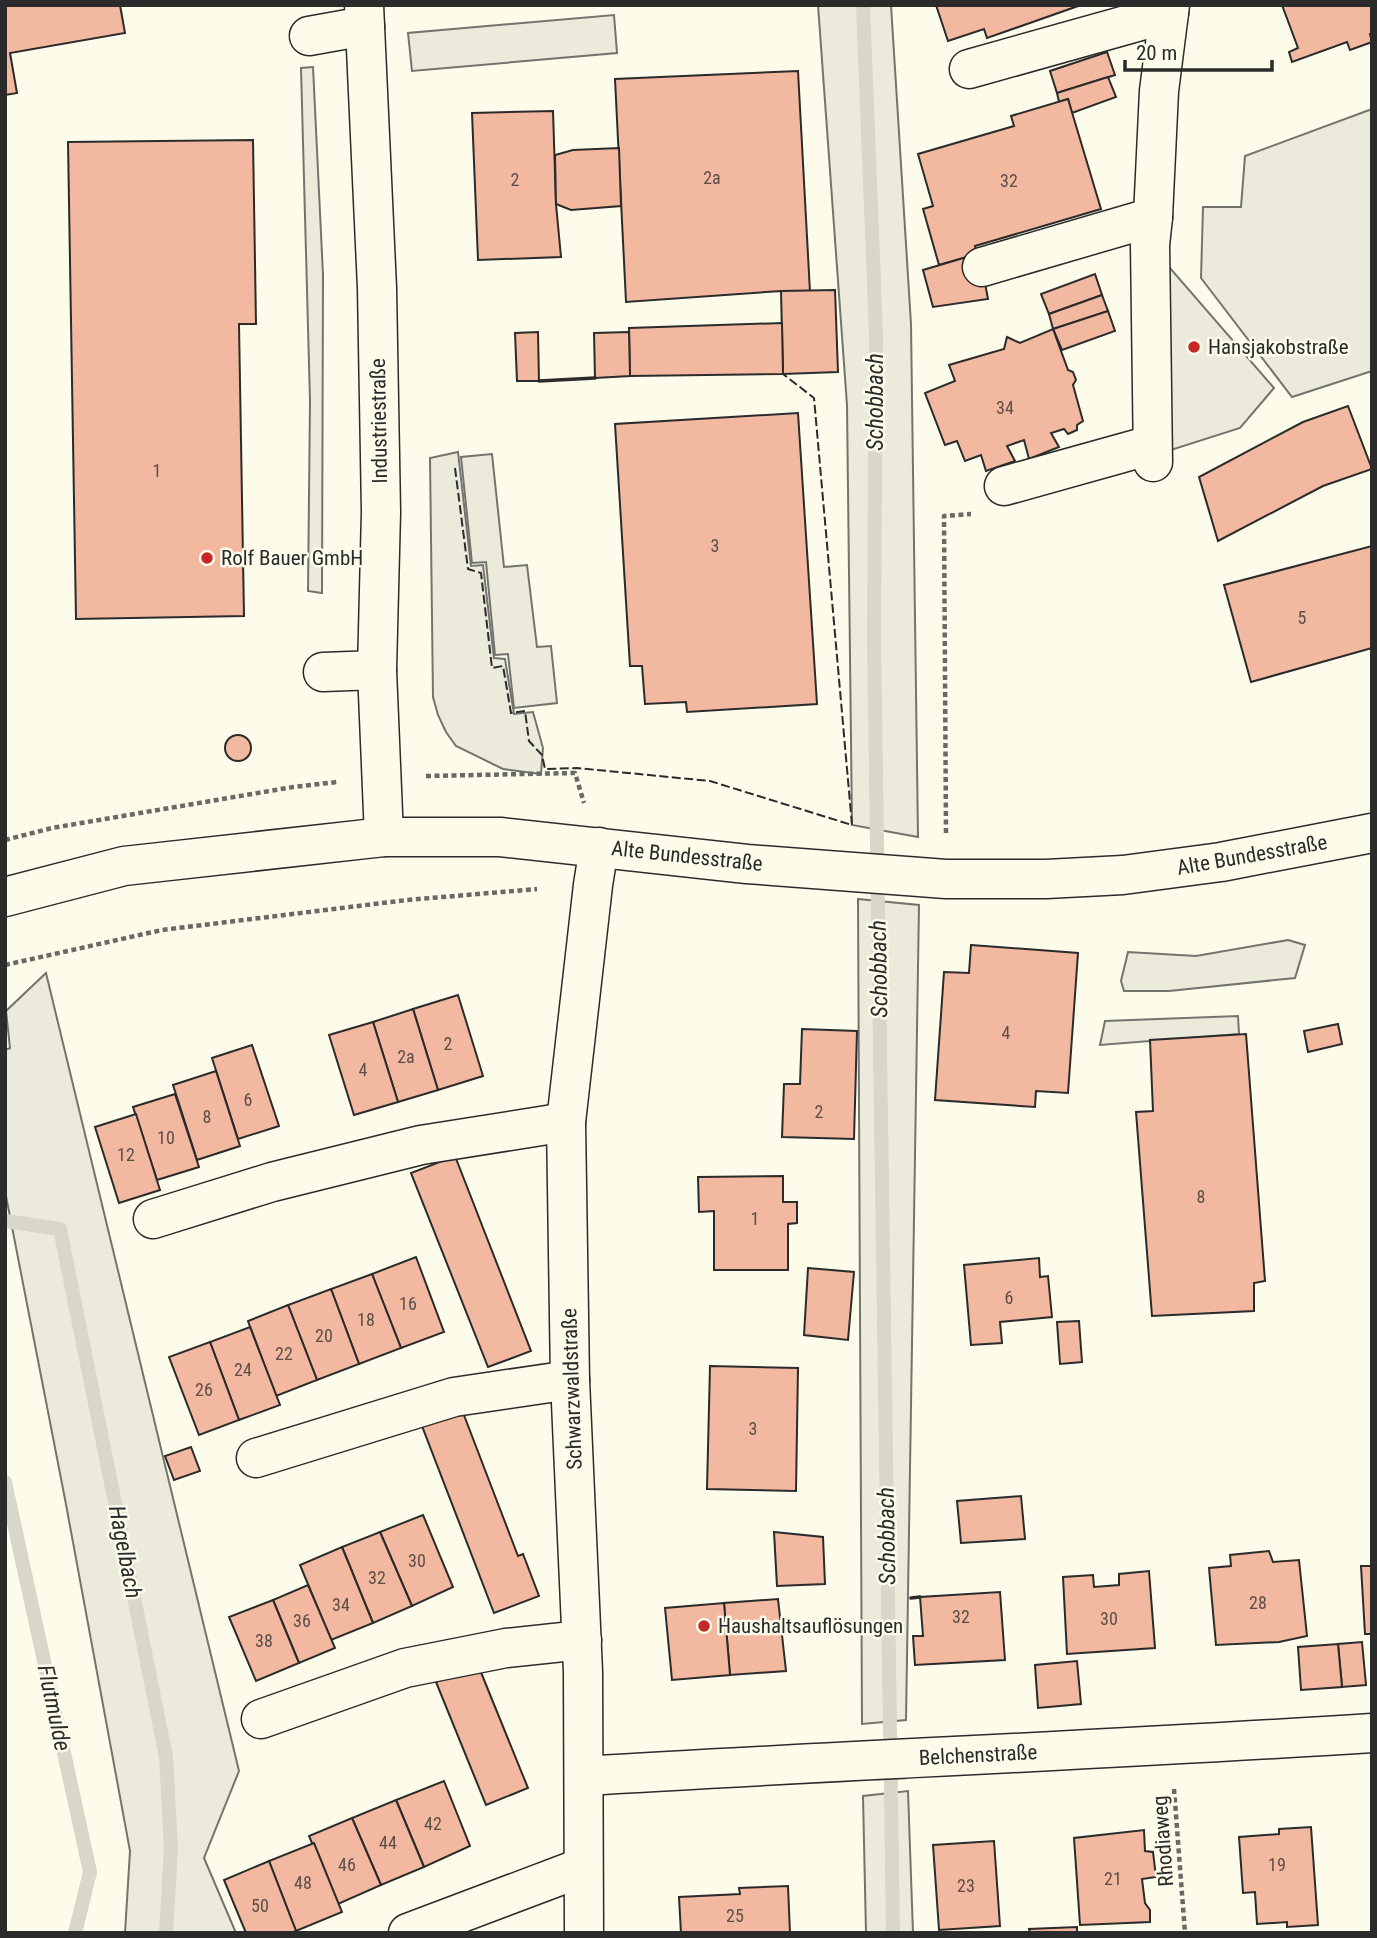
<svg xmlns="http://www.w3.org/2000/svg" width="1377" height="1938" viewBox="0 0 1377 1938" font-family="'Roboto Condensed',sans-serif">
	<rect width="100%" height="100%" fill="#fdfbea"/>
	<!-- green -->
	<g fill="#ecebdb" stroke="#74746e" stroke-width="2">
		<polygon points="818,5 891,5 911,324 918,837 852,825 847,405"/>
		<polygon points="313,67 323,275 322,593 308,591 310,401 301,68"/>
		<polygon points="1372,109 1372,371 1292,397 1201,278 1203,207 1241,207 1245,156"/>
		<polygon points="458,452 471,566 483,565 494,658 505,659 514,714 533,712 543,748 541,774 503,769 456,746 446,732 438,715 433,697 430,458"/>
		<polygon points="858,899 919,905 906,1720 862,1724"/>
		<polygon points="46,973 239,1771 204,1858 236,1933 125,1933 130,1851 65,1499 5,1191 5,1050 10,1048 6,1011"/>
		<polygon points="908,1791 913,1933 866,1933 863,1796"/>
	</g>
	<!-- parking -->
	<g fill="#eceadb" stroke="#74746e" stroke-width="2">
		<polygon points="614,15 617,53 412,71 408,33"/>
		<polygon points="1150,245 1274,388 1240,428 1171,450"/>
		<polygon points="492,454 504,567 527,565 537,647 551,646 557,703 514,708 508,654 495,655 486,562 472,563 461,457"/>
		<polygon points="1288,940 1305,945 1295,978 1169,991 1124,991 1121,981 1128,952 1196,956"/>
		<polygon points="1238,1016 1239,1034 1100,1045 1105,1021"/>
	</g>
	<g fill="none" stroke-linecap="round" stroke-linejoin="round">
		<!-- stream -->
		<g stroke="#d8d7c9" stroke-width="14">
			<polyline points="863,5 876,334 874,639 893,1933"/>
			<polyline points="5,1221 60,1229 166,1757 171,1848 166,1933"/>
			<polyline points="5,1482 90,1872 75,1933"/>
		</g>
	</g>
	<!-- building -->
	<g fill="#f2b8a0" stroke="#2b2b2b" stroke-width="2">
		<polygon points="5,5 120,5 125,33 10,53 17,93 5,95"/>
		<polygon points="936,5 1081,5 987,38 984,29 948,41"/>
		<polygon points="1282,5 1372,5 1372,33 1370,34 1372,42 1350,50 1347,42 1292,62 1289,52 1298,48"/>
		<polygon points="1107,52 1115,75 1057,93 1050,71"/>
		<polygon points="798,71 810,292 781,291 626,302 615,79"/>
		<polygon points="1108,77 1116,97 1072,113 1068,99 1059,102 1057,93"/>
		<polygon points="1068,99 1101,209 975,246 977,254 939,265 923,209 933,206 918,154 1014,126 1011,116"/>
		<polygon points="553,111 556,204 561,257 478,260 472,113"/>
		<polygon points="253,140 256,324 239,324 244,616 76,619 68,142"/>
		<polygon points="619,148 621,206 571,210 556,204 555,155 573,150"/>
		<polygon points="977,254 982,267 988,299 933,307 923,270"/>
		<polygon points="1095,274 1102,295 1049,314 1041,294"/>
		<polygon points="835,290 838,372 783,374 781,291"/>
		<polygon points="1102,295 1108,311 1053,329 1049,314"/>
		<polygon points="1108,311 1115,331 1062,350 1053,329"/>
		<polygon points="782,323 783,374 630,376 629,328"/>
		<polygon points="1053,329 1068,370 1073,372 1076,380 1073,385 1083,421 1077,425 1077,430 1068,434 1064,429 1051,433 1059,447 1029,459 1024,440 1007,446 1015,461 986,471 981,455 965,461 957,441 945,445 925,393 955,381 949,365 1004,349 1007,337 1020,343"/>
		<polygon points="538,332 539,381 517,381 515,333"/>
		<polygon points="629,332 630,376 595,378 594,333"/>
		<polygon points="1348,406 1372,469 1323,486 1218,541 1199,477 1303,422"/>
		<polygon points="798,413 817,704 687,712 686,702 645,704 642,666 630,666 615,424"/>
		<polygon points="1372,546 1372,648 1251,682 1224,585"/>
		<circle cx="238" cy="748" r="13"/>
		<polygon points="971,945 1078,953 1068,1093 1036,1091 1035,1107 935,1100 944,972 969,973"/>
		<polygon points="458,995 483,1076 438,1090 413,1009"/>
		<polygon points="413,1009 438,1090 398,1102 373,1022"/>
		<polygon points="373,1022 398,1102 354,1115 329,1035"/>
		<polygon points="1338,1024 1342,1044 1308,1052 1304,1031"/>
		<polygon points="802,1029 857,1031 854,1139 782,1137 784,1084 800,1084"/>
		<polygon points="1246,1034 1265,1281 1254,1283 1254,1311 1152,1316 1136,1112 1153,1111 1150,1040"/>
		<polygon points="252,1045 279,1126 238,1139 212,1058"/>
		<polygon points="216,1071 240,1146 197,1160 173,1085"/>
		<polygon points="175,1094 199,1167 157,1180 133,1107"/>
		<polygon points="136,1114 160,1190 119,1203 95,1127"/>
		<polygon points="455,1156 531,1351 488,1367 411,1173"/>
		<polygon points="783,1176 783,1202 797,1202 797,1223 788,1224 788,1270 714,1270 714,1211 699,1212 698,1177"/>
		<polygon points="416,1257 444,1332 401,1348 372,1274"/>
		<polygon points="1039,1258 1040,1277 1048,1276 1052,1317 1000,1322 1002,1343 971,1345 964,1265"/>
		<polygon points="808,1268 854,1272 848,1340 804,1335"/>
		<polygon points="372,1274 401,1348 359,1364 331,1289"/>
		<polygon points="331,1289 359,1364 317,1380 288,1305"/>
		<polygon points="288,1305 317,1380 276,1396 248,1321"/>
		<polygon points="1079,1321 1082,1362 1060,1364 1057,1322"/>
		<polygon points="250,1327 280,1405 239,1420 210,1342"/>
		<polygon points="210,1342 239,1420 199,1435 169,1357"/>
		<polygon points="710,1366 798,1368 796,1491 707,1489"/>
		<polygon points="462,1410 518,1556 523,1554 539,1596 494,1613 422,1426"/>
		<polygon points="191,1447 200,1471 174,1480 165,1456"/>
		<polygon points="1021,1496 1025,1539 961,1543 957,1501"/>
		<polygon points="423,1515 453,1587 412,1606 380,1532"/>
		<polygon points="380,1532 412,1606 373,1623 342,1547"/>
		<polygon points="774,1532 823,1537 825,1584 777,1586"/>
		<polygon points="342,1547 373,1623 331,1640 300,1565"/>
		<polygon points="1269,1551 1273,1562 1299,1560 1307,1636 1279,1642 1216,1645 1209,1568 1231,1566 1230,1555"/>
		<polygon points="1361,1566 1372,1566 1372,1634 1365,1634"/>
		<polygon points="1149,1571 1155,1648 1067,1654 1063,1577 1093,1575 1094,1587 1119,1585 1119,1574"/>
		<polygon points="308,1585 335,1648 299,1663 273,1600"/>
		<polygon points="1000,1592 1005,1660 915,1665 913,1636 923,1636 920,1597"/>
		<polygon points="778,1599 786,1671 730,1675 724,1603"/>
		<polygon points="273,1600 299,1663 256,1681 229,1617"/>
		<polygon points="724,1603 730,1675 672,1680 665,1608"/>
		<polygon points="1362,1642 1366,1685 1342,1687 1338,1644"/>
		<polygon points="1338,1644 1342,1687 1301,1690 1298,1647"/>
		<polygon points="1077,1661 1081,1704 1038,1708 1035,1665"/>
		<polygon points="478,1665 528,1788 486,1805 436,1682"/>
		<polygon points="444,1781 470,1846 424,1867 396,1800"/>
		<polygon points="396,1800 424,1867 381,1885 352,1818"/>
		<polygon points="352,1818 381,1885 338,1904 309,1836"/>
		<polygon points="1311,1827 1318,1925 1287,1927 1287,1922 1257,1924 1255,1892 1243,1893 1239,1837 1279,1834 1279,1829"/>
		<polygon points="1144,1830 1145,1851 1153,1852 1156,1877 1142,1879 1145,1903 1150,1910 1150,1922 1080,1925 1074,1838"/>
		<polygon points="994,1841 1000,1926 939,1930 933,1845"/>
		<polygon points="314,1843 342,1912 296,1931 269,1861"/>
		<polygon points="269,1861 296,1931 291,1933 246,1933 224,1880"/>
		<polygon points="788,1886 790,1933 681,1933 679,1897 740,1894 739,1888"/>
		<polygon points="1077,1927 1077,1933 1030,1933 1029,1929"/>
	</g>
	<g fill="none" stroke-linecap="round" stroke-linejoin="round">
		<!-- minor casing -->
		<g stroke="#2b2b2b" stroke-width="41">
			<g id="minor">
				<polyline points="364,5 377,288 381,512 377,670 384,837"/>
				<polyline points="309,36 365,26"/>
				<polyline points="969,69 1169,13"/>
				<polyline points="982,267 1153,217"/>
				<polyline points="1153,462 1150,245 1153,217 1159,91 1170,5"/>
				<polyline points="1004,486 1151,445"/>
				<polyline points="323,672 377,670"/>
				<polyline points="5,897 124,866 384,837 500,837 747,864 946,879 1046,879 1123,875 1221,862 1372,833"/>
				<polyline points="153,1219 272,1182 421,1145 566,1122"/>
				<polyline points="256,1458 454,1397 570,1380"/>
				<polyline points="261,1719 405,1668 506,1648 582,1640"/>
				<path d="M584,1776C846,1760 1109,1750 1372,1733"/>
				<polyline points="408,1933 583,1867"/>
				<polyline points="584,1933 583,1672 570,1380 566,1122 593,885 599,847"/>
			</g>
		</g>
		<!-- path -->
		<g stroke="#6a6964" stroke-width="4.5" stroke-dasharray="5 3.5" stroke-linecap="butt">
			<polyline points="426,776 575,773 584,803"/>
			<polyline points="946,833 944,516 971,514"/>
			<polyline points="5,840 52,828 293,787 337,782"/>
			<polyline points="5,965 162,930 407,900 537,889"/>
			<polyline points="1174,1789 1185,1933"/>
		</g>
		<!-- minor -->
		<use href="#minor" stroke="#fdfbea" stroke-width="38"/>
		<!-- fence -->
		<polyline stroke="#2b2b2b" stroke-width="2" stroke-dasharray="9 3.5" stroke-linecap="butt" points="455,468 468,569 481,573 492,668 503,666 511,713 525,711 529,741 542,755 545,769 577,768 710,781 852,825 814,398 783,374"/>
		<!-- wall -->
		<g stroke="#2b2b2b" stroke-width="3.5">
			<polyline points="539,381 595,378"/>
			<polyline points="911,1598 920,1597"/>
		</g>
	</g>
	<!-- markers -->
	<g fill="#c62828" stroke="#fdfbea" stroke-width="2.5">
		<circle cx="1194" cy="347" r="7"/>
		<circle cx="207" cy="558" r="7"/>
		<circle cx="704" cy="1626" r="7"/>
	</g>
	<g text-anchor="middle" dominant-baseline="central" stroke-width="5" stroke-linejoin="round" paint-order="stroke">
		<!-- number labels -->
		<g font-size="18" fill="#5d4e48">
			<text x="712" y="177">2a</text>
			<text x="515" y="179">2</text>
			<text x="1009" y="180">32</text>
			<text x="1005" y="407">34</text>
			<text x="157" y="470">1</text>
			<text x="715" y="545">3</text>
			<text x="1302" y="617">5</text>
			<text x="1006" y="1032">4</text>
			<text x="448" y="1043">2</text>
			<text x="406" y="1056">2a</text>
			<text x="363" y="1069">4</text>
			<text x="248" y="1099">6</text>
			<text x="819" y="1111">2</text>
			<text x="207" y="1116">8</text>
			<text x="166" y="1137">10</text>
			<text x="126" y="1154">12</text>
			<text x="1201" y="1196">8</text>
			<text x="755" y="1218">1</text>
			<text x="1009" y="1297">6</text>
			<text x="408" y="1303">16</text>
			<text x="366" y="1319">18</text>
			<text x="324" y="1335">20</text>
			<text x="284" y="1353">22</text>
			<text x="243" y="1369">24</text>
			<text x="204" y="1389">26</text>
			<text x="753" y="1428">3</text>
			<text x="417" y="1560">30</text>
			<text x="377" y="1577">32</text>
			<text x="1258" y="1602">28</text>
			<text x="341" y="1604">34</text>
			<text x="961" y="1616">32</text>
			<text x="1109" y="1618">30</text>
			<text x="302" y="1620">36</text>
			<text x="264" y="1640">38</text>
			<text x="433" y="1823">42</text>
			<text x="388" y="1842">44</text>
			<text x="347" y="1864">46</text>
			<text x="1277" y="1864">19</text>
			<text x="1113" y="1878">21</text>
			<text x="303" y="1882">48</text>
			<text x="966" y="1885">23</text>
			<text x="260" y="1905">50</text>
			<text x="735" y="1915">25</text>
		</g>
		<!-- poi labels -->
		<g font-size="21" fill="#2b2b2b" stroke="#fdfbea" text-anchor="start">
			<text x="1208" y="347">Hansjakobstraße</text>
			<text x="221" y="558">Rolf Bauer GmbH</text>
			<text x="718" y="1626">Haushaltsauflösungen</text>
		</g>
		<!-- street labels -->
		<g font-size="21" fill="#2b2b2b" stroke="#fdfbea">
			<text transform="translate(379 421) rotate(-91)">Industriestraße</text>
			<text transform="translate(1252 855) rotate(-10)">Alte Bundesstraße</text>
			<text transform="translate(687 856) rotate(6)">Alte Bundesstraße</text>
			<text transform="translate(572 1389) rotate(-92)">Schwarzwaldstraße</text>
			<text transform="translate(978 1755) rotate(-3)">Belchenstraße</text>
			<text transform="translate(1163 1841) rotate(-94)">Rhodiaweg</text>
		</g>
		<!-- water labels -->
		<g font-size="23" font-style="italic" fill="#2b2b2b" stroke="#fdfbea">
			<text transform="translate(875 402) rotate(-90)">Schobbach</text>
			<text transform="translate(879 969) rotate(-91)">Schobbach</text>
			<text transform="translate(887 1536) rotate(-91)">Schobbach</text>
			<text transform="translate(125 1552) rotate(79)">Hagelbach</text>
			<text transform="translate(54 1708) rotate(78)">Flutmulde</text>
		</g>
	</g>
	<!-- border -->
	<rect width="1377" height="1938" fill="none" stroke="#2b2b2b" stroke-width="14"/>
	<!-- scale -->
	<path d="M1125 60v10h147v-10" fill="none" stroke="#2b2b2b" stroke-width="3.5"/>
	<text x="1136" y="60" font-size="21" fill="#2b2b2b" stroke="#fdfbea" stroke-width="5" paint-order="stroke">20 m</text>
</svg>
